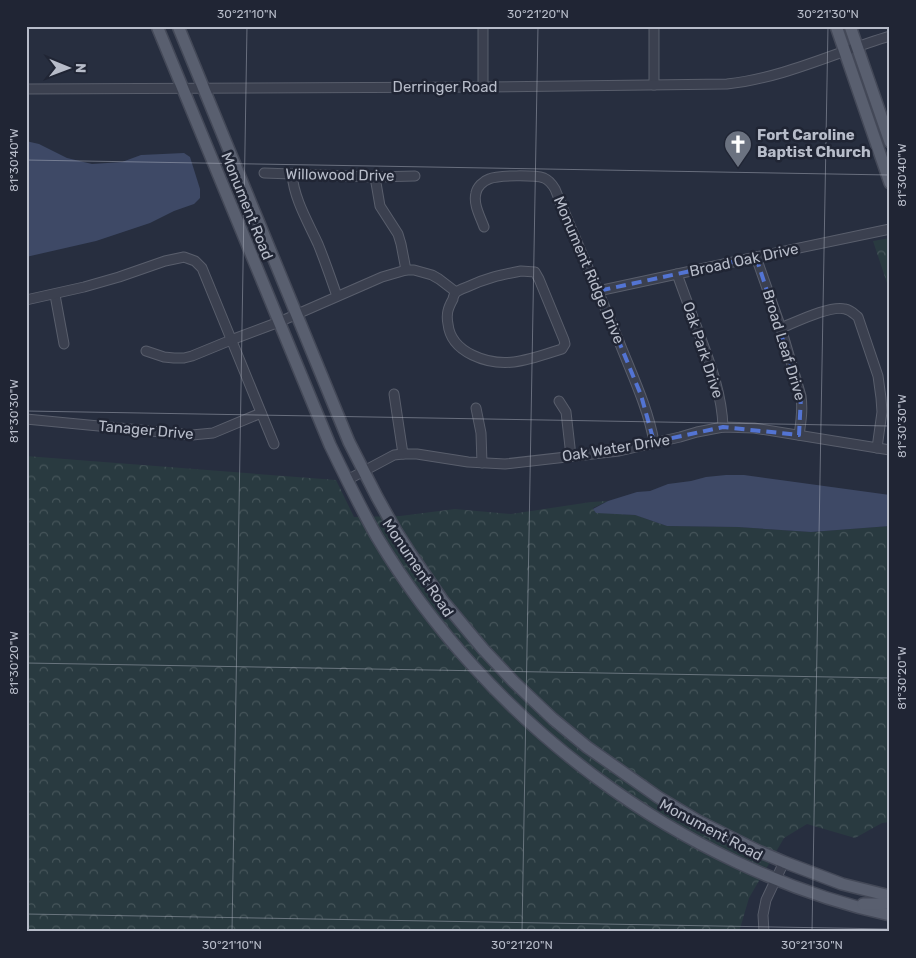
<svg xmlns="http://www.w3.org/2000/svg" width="916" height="958" viewBox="0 0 916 958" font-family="Rubik,sans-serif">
	<defs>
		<pattern id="forest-crowns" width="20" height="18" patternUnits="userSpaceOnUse" patternTransform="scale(1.25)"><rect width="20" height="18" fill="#293a40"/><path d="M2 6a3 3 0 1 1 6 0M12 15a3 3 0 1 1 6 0" fill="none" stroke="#46555a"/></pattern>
	</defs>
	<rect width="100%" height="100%" fill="#272e3f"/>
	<!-- forest -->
	<g fill="url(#forest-crowns)">
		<polygon points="890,238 890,292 873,241"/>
		<polygon points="26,456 336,480 354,517 400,516 455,509 511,514 591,502 608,501 593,508 595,512 635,515 667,526 738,527 811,532 890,526 890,822 882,823 855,838 807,824 784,838 749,898 739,932 26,932"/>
	</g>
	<!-- water -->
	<g fill="#3e4966">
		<polygon points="26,141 39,144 67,158 92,164 122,162 141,155 184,153 190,157 200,189 200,198 194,204 174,211 150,223 96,241 26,257"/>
		<polygon points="726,475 744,475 890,495 890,526 811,532 738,527 667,526 635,515 596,513 593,509 608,501 637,492 650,491 668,484 691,481 706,477"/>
	</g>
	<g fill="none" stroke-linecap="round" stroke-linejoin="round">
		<!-- minor casing -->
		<g stroke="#595e6c" stroke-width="11">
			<g id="minor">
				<polyline points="654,85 654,26"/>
				<polyline points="483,87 483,26"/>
				<path d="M26,89L483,87L727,84C784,78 836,52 890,36"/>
				<polyline points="264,173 375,177 415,176"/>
				<path d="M292,174C294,199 308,222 318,244C325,261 331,279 337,296"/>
				<polyline points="375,177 380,206 398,234 401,244 406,270"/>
				<path d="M484,227C480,216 473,204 476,193C477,187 483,181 489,179C498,175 535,175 544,178C549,180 552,184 555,189C576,241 599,292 620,344C633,377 648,408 654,442"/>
				<path d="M756,257L781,328L801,396C803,410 801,422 799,435"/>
				<path d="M521,271L535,272L539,279L564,340L565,344L562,349C546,354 530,360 514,362C488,365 451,353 448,324C446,314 448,308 453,299C453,297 455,293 456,292C459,290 464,288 467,287C486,278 500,275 521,271Z"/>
				<path d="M677,274C684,293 691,313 699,333C710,363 722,394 723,427"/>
				<polyline points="598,291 756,257 890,229"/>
				<polyline points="55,295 64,344"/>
				<polyline points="26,300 84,287 119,277 165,261 184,257 195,261 202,268 274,444"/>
				<path d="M781,328C796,322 830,305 845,309C851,310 854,314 858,317L878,376L881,398L882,412L877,448"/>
				<polyline points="146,351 164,357 174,358 184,358 192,356 231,340 279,322 382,277 406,270 414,270 432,275 439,279 456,292"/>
				<polyline points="394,394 403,454"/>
				<polyline points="559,401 566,412 571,456"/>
				<polyline points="476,408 481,433 482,463"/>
				<polyline points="26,419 192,435 213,433 261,413"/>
				<polyline points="347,480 394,455 403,454 417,454 468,462 505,464 619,451 680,437 697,432 723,427 754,428 890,450"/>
				<polyline points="764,932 763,915 766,900 784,862"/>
			</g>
		</g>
		<!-- major casing -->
		<g stroke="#444958" stroke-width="14">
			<g id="major">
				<path d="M157,26L330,445C345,476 360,507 377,537C486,720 681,869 890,915"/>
				<polyline points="178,26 349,442 377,497 396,531 410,553 443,601 483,649 513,681 553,719 587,747 658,797 698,821 758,851 784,862 842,884 890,896"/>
				<polyline points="836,26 890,183"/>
				<polyline points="850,26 890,142"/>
				<polyline points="863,904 876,904 890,903"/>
			</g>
		</g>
		<!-- minor -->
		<use href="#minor" stroke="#3b404f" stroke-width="9"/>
		<!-- major -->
		<use href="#major" stroke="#595f6f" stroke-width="11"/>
	</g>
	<!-- marked area -->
	<path fill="none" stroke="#5374d3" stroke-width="4" stroke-dasharray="10 6" stroke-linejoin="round" d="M756,257L801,396L799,435L723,427L654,442L641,395L598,291Z"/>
	<!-- ticks -->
	<path fill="none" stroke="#b7bcc9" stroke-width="1" stroke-opacity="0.45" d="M26,160L890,175M26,411L890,426M26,663L890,678M26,914L890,929M232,932L247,26M522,932L538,26M812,932L828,26"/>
	<!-- icons -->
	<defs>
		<g id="church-pin" transform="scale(1.4375)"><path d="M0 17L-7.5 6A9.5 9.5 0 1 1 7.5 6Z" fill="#6b7280" stroke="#202534"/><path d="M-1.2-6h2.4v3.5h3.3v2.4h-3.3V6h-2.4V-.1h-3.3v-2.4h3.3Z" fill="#fff"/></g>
	</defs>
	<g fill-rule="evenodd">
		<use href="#church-pin" x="738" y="144"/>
	</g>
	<g text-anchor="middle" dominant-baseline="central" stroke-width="5" stroke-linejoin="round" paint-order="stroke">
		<!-- street labels -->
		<g font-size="15" fill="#b7bcc9" stroke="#202534">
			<text x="445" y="87">Derringer Road</text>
			<text transform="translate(340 175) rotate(1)">Willowood Drive</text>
			<text transform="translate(247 206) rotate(68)">Monument Road</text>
			<text transform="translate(744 260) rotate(-12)">Broad Oak Drive</text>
			<text transform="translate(589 270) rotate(67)">Monument Ridge Drive</text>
			<text transform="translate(784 345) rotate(73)">Broad Leaf Drive</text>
			<text transform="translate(703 350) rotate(72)">Oak Park Drive</text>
			<text transform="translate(146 430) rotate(5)">Tanager Drive</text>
			<text transform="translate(616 448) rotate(-9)">Oak Water Drive</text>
			<text transform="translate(418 568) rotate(56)">Monument Road</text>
			<text transform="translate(711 830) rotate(28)">Monument Road</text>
		</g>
		<!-- poi labels -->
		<g font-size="15" font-weight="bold" fill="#b7bcc9" stroke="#202534" text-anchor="start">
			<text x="757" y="135">Fort Caroline<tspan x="757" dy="17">Baptist Church</tspan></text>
		</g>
	</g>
	<!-- border -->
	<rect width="916" height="958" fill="none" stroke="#202534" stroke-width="55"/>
	<!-- north arrow -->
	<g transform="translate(68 68) rotate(91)" stroke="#202534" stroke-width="4" paint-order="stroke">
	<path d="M0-4L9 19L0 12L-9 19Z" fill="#b7bcc9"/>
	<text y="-8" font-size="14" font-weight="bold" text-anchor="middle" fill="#b7bcc9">N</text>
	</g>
	<rect x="28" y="28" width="860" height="902" fill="none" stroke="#b7bcc9" stroke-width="2"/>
	<g font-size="12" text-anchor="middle" fill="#b7bcc9">
		<text x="247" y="18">30°21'10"N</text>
		<text x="538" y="18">30°21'20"N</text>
		<text x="828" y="18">30°21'30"N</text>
		<text transform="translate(14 160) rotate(-90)" y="4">81°30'40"W</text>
		<text transform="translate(902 175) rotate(-90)" y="4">81°30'40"W</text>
		<text transform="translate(14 411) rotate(-90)" y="4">81°30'30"W</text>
		<text transform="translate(902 426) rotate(-90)" y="4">81°30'30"W</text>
		<text transform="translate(14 663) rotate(-90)" y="4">81°30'20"W</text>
		<text transform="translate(902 678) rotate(-90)" y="4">81°30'20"W</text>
		<text x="232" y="949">30°21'10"N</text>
		<text x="522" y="949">30°21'20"N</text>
		<text x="812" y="949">30°21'30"N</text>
	</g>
</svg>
